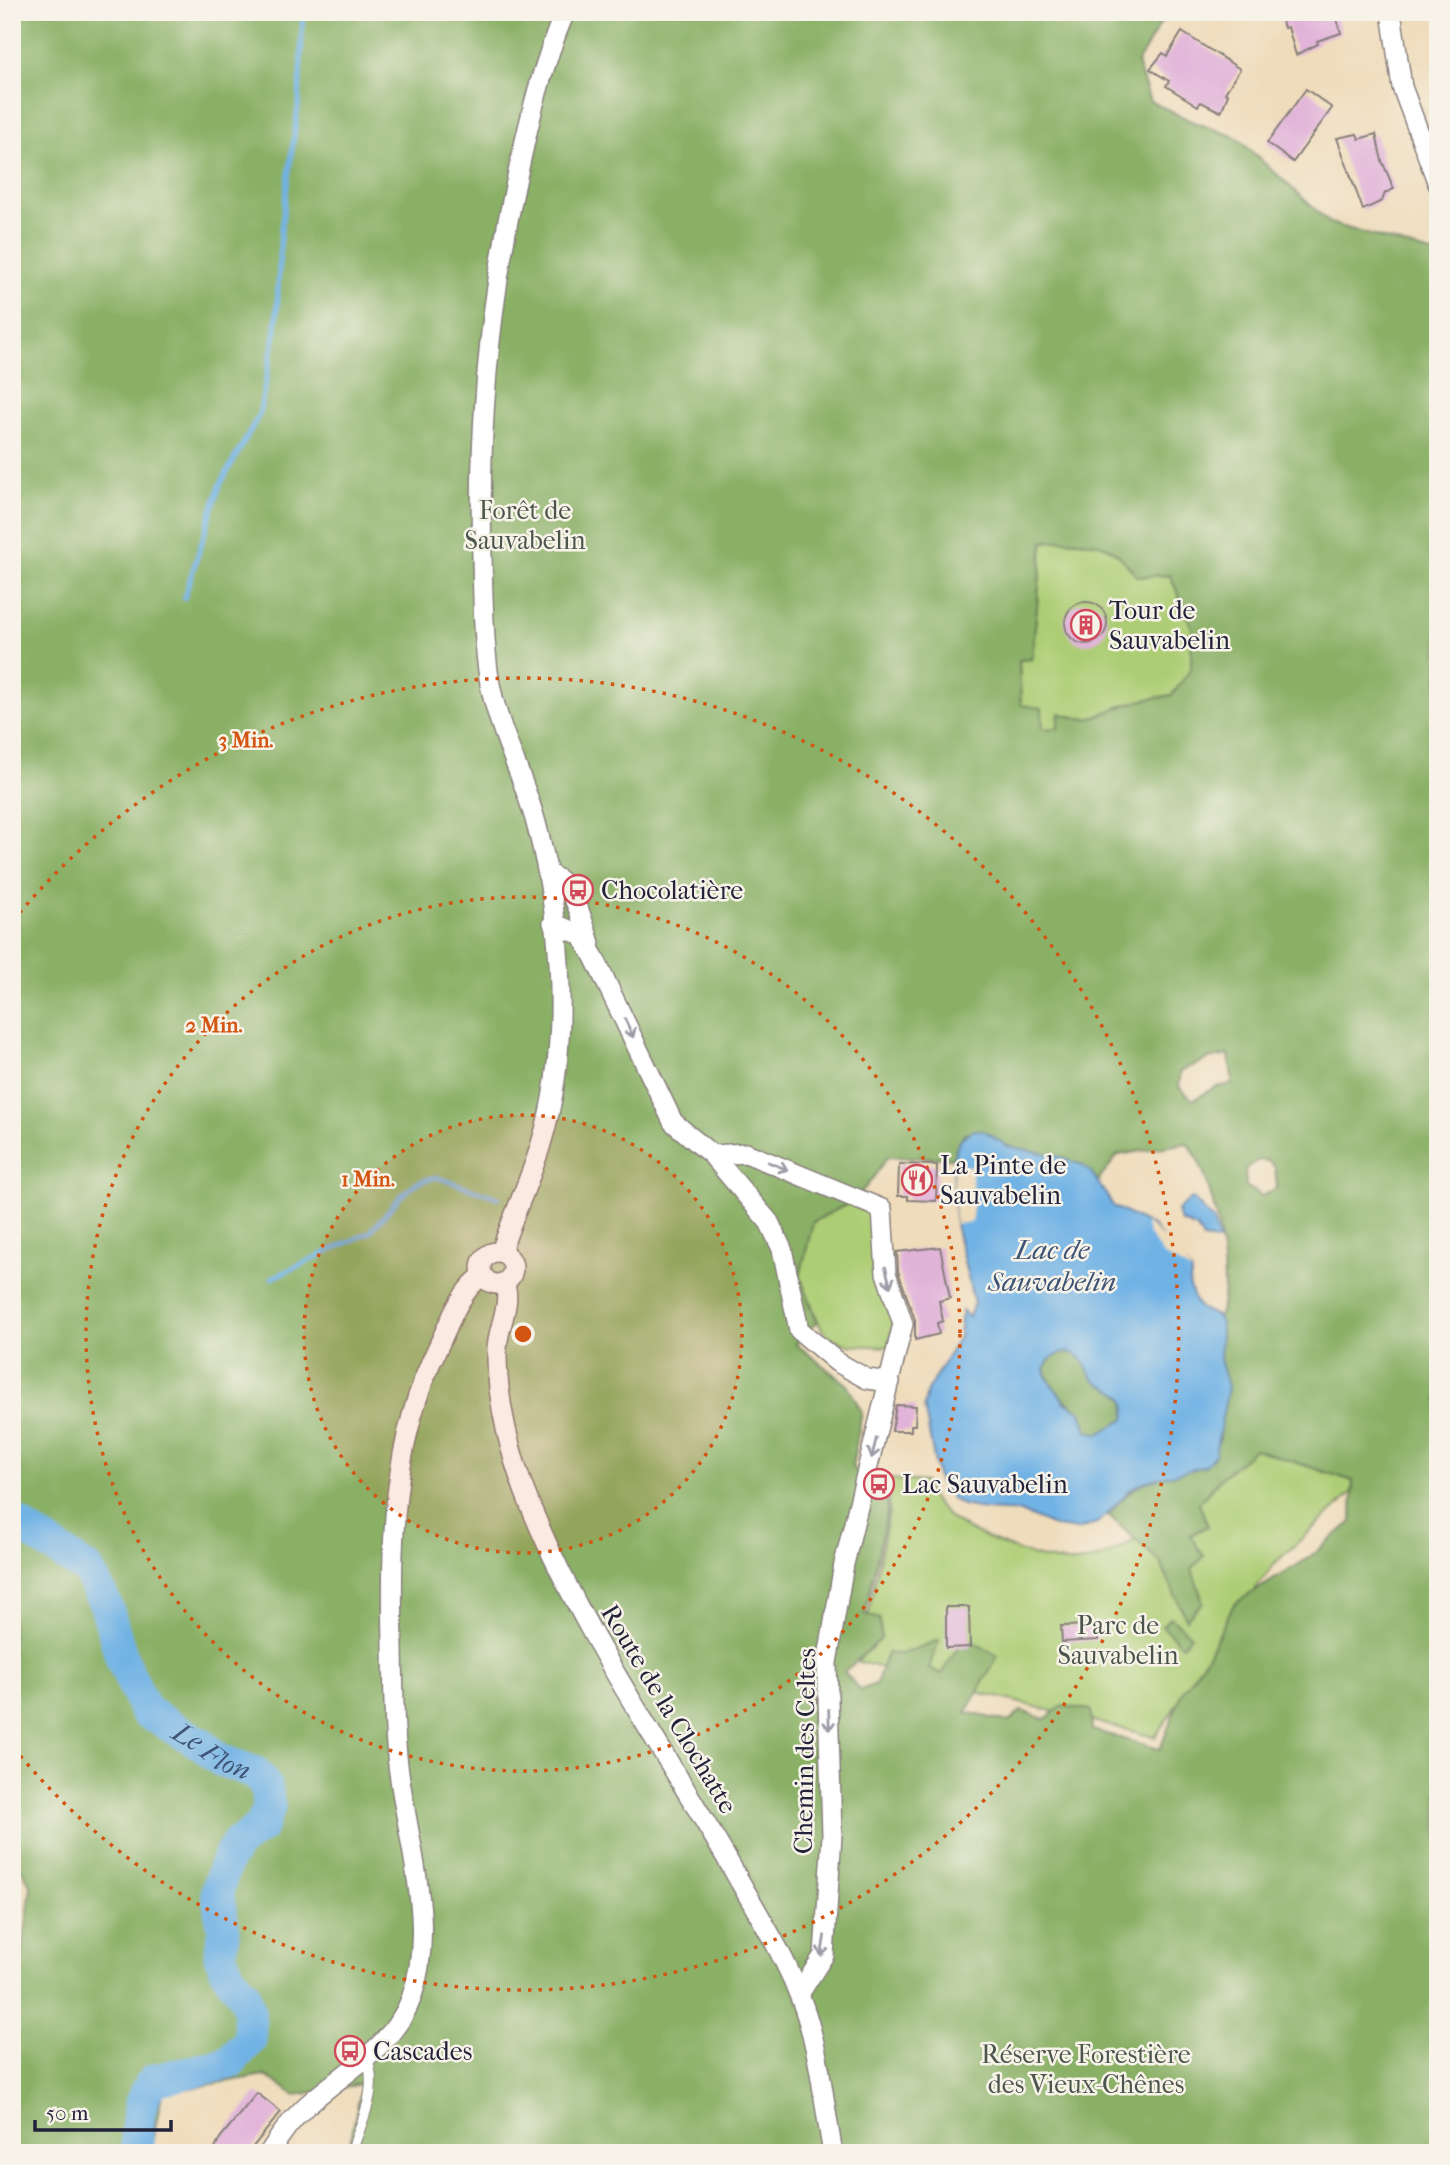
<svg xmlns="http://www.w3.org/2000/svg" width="1450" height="2165" viewBox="0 0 1450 2165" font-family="'IM FELL French Canon',serif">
	<rect width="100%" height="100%" fill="#f7f3e8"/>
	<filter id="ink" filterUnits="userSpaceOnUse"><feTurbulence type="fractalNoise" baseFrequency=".0143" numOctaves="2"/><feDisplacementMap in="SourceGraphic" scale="14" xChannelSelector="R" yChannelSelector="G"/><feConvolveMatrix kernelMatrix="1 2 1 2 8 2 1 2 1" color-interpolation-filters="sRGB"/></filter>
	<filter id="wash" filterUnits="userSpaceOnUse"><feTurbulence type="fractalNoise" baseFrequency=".00686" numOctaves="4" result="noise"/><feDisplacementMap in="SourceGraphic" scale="28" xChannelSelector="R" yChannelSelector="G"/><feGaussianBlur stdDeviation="1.57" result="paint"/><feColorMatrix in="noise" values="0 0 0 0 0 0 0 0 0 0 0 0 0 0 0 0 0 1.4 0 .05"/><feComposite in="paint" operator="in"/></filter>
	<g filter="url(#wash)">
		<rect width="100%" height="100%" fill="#efdcbb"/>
		<!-- green -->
		<g fill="#adcd74" stroke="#687858" stroke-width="2">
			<path d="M1063,540C1106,543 1110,542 1137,576L1170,575L1192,627V669L1172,695C1158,698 1142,700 1128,704C1093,714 1101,726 1059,714L1058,728L1042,729L1021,705L1019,660L1032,659L1043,542Z"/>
			<polygon points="848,1204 871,1212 877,1221 895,1317 888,1347 848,1345 831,1338 821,1328 800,1276 813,1221"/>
			<path d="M1244,1445L1353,1481L1352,1493L1276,1562L1240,1609L1155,1737L859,1662L889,1512L890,1479L924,1482C936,1514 959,1526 989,1539C1014,1550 1049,1564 1076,1562C1135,1559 1203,1483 1244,1445Z"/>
		</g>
		<!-- forest -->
		<g fill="#8ab066" stroke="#566950" stroke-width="2" fill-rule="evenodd">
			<path d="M12,12H895L909,15L926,12H1167L1137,63L1150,101L1191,121L1236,137L1330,223L1438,255V2153H348L362,2084L296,2095L264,2075L162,2093L150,2153H12V2040L31,1887L12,1849ZM1063,540C1106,543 1110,542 1137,577L1170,575L1192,627L1191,669L1172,695C1158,698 1142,699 1128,704C1092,714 1101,726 1059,713L1058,728L1043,729L1042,708L1021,705L1019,660L1032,659L1043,542ZM1229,1055L1233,1084L1216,1087L1193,1100L1179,1087L1181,1071L1208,1059ZM984,1131C992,1136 999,1143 1008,1146C1037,1159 1077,1152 1098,1181L1118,1155L1187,1143C1212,1167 1235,1285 1218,1317L1221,1324L1220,1360L1228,1387L1219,1425L1220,1439L1205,1466C1158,1478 1141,1474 1108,1515L1160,1562L1186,1619L1203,1602L1192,1569L1204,1556L1190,1535L1208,1526L1199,1503L1222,1477L1255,1449L1353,1481L1352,1522L1307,1559L1234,1604L1208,1655L1182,1692L1160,1749L1092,1730L1091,1710L1062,1706L1045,1719L1021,1711L1009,1722L966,1712L998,1656L965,1637L941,1674L929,1668L939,1640L901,1654L887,1653L876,1684L860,1690L844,1672L881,1639L880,1619L865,1614L887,1512V1495L852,1467L862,1412L847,1385L796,1344L817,1322L800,1276L813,1222C854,1201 863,1196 887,1157L953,1158L964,1133ZM1259,1160L1268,1161L1275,1167L1277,1188L1262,1196L1246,1186L1245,1169Z"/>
			<path d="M1063,1352C1087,1352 1084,1370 1099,1382C1115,1394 1130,1392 1125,1419L1099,1434L1087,1431L1081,1412C1066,1402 1049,1387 1045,1368L1049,1360Z"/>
			<polygon points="1171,1617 1191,1636 1182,1645 1162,1626"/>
		</g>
		<!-- water -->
		<g fill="#71b2e5" stroke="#4a6a90" stroke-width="2" fill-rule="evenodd">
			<path d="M973,1130L984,1131L1007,1146L1054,1155L1082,1165L1092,1173L1114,1207L1152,1226L1192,1272L1189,1284L1195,1302L1200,1308L1218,1317L1221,1323L1220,1360L1228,1387L1215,1455L1205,1466L1144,1482L1130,1490L1099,1522L1078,1530L1056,1527L1021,1512L985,1510L963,1505L952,1499L938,1480L924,1406L927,1391L959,1337L962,1311L969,1317L974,1303L955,1224L953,1158L959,1140ZM1063,1352C1085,1352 1083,1366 1094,1379C1107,1394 1131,1385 1125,1419L1099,1434L1087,1431L1081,1412L1065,1402L1047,1378L1045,1368L1049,1360Z"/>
			<polygon points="1192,1198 1213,1220 1219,1241 1203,1239 1197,1228 1180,1221 1177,1210"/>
		</g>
		<!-- pier -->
		<g fill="#efdcbb">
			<polygon points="953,1165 972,1166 972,1222 955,1224"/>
			<polygon points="1145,1222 1174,1247 1192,1272 1163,1255 1148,1233"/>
		</g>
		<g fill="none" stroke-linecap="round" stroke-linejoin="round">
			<!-- stream -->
			<g stroke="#71b2e5" stroke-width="5">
				<polyline points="184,598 220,485 259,415 276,329 281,229 299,100 303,12"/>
				<polyline points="272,1278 370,1232 400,1197 416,1183 436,1177 499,1198"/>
			</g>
			<!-- river -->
			<path stroke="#71b2e5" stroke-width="33" id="s1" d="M12,1520L88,1570L106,1605L122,1659L145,1711L200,1743L220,1760L256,1773L266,1787L269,1807L261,1827L237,1844L227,1860L217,1891L224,1932L220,1956L231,1979L243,1992L249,2010L250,2040L229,2063L154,2080C136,2099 137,2128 137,2153"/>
		</g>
		<g id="blocks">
			<!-- building -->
			<g fill="#e1b3d9">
				<polygon points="1279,12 1335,12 1341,33 1317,41 1318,44 1296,55 1288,27 1284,28"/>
				<polygon points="1182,32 1240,69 1225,93 1228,95 1221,112 1201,102 1198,106 1166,86 1169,81 1150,69 1163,53 1167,56"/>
				<polygon points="1306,89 1332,108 1293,162 1267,143"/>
				<polygon points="1357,134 1359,139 1376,134 1382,161 1394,189 1385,193 1382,201 1363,210 1337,138"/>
				<circle cx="1086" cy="623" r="21"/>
				<polygon points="899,1164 937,1165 936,1201 908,1200 908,1196 898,1196"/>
				<polygon points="940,1247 950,1298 939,1301 943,1321 937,1323 939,1334 915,1340 915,1320 898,1271 897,1252"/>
				<polygon points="896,1405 916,1406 915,1425 911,1425 911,1431 892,1431"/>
				<polygon points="946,1607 969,1607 970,1647 946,1648"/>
				<polygon points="1097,1625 1098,1640 1062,1642 1061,1626"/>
				<polygon points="257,2093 281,2112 248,2153 213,2153 220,2138"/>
			</g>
		</g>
	</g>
	<g filter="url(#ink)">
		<use href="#blocks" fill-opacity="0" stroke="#887f7b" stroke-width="2"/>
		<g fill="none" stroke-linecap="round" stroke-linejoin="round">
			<!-- service casing -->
			<g stroke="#887f7b" stroke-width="12">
				<path id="service" d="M351,2153C361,2123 380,2087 366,2057"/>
			</g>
			<!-- minor casing -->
			<g stroke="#887f7b" stroke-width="22">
				<g id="minor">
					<polyline points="1391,12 1402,87 1438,184"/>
					<path d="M547,874C575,882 581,918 590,943"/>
					<polyline points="553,923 581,935 594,957 673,1122 712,1155 769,1222 782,1249 799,1330 837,1362 867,1379 890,1382"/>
					<polyline points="712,1155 746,1153 882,1209 886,1273 903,1324 844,1564 827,1663 832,1835 824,1955 799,1994"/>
					<circle cx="497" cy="1268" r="16"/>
					<path d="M501,1252C513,1215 530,1181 541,1144C571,1046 563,922 536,823C523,774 497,728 489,678C483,638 483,596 482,557C478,428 489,303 517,177C529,121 542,65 565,12"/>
					<path d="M504,1283C513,1303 497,1328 497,1350C496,1400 511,1459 530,1505C583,1634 662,1746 731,1866C755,1909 783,1952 800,1997C820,2047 823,2101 833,2153"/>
					<path d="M269,2153C279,2137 291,2120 305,2107C340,2075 394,2046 411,1999C436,1929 410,1850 400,1779C393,1736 394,1691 393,1647C391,1544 391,1442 438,1347C449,1324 460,1291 482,1276"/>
				</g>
			</g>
			<!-- service -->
			<use href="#service" stroke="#fff" stroke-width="10"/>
			<!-- minor -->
			<use href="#minor" stroke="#fff" stroke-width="19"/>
		</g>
		<!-- one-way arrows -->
		<defs><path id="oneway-shaft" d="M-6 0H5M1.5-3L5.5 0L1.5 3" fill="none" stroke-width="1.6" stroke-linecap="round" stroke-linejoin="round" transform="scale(1.75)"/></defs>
		<g stroke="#9c9ca7">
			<use href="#oneway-shaft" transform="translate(629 1028) rotate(65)"/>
			<use href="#oneway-shaft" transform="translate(778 1166) rotate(22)"/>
			<use href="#oneway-shaft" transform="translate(888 1277) rotate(76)"/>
			<use href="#oneway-shaft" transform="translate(874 1448) rotate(104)"/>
			<use href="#oneway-shaft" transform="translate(829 1720) rotate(88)"/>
			<use href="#oneway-shaft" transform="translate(823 1946) rotate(99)"/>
		</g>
	</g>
	<!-- distance rings -->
	<circle cx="523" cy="1334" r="219" fill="#d45411" fill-opacity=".12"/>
	<g fill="none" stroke="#d45411" stroke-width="3.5" stroke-dasharray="3.5 7">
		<circle cx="523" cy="1334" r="219"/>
		<circle cx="523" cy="1334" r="437"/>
		<path d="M13 921A656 656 0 1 1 13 1747"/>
	</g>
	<!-- icons -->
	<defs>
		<g id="building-ring" transform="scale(1.575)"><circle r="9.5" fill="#f7f3e8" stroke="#d1495b" stroke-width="1.5"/><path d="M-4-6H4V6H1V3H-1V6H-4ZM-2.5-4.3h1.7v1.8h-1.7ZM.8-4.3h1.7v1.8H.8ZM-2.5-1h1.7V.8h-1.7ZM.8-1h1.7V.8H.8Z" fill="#d1495b"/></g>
		<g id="bus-ring" transform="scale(1.575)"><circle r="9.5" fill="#f7f3e8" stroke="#d1495b" stroke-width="1.5"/><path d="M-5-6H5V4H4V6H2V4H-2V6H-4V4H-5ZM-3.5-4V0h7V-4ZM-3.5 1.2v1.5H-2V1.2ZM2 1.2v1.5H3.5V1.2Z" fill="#d1495b"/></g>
		<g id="restaurant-ring" transform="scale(1.575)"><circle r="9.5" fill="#f7f3e8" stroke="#d1495b" stroke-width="1.5"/><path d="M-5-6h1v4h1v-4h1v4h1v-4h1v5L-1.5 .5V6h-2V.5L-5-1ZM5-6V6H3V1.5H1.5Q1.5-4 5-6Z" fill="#d1495b"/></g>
	</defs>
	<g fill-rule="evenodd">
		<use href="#building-ring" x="1086" y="625"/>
		<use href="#bus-ring" x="578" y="890"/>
		<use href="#restaurant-ring" x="917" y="1180"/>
		<use href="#bus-ring" x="879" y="1484"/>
		<use href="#bus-ring" x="350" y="2051"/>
	</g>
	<g text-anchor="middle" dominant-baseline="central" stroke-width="5" stroke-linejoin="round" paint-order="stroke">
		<!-- park labels -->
		<g font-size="26" fill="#4c554c" stroke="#f7f3e8">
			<text x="525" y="510">Forêt de<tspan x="525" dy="30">Sauvabelin</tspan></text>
			<text x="1118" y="1625">Parc de<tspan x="1118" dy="30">Sauvabelin</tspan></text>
			<text x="1086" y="2054">Réserve Forestière<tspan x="1086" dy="30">des Vieux-Chênes</tspan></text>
		</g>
		<!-- poi labels -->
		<g font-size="26" fill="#22223b" stroke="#f7f3e8" text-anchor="start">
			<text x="1109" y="610">Tour de<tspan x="1109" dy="30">Sauvabelin</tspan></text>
			<text x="601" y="890">Chocolatière</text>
			<text x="940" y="1165">La Pinte de<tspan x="940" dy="30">Sauvabelin</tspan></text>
			<text x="902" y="1484">Lac Sauvabelin</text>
			<text x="373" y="2051">Cascades</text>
		</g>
		<!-- street labels -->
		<g font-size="26" fill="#22223b" stroke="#f7f3e8">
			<text transform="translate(669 1709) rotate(59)">Route de la Clochatte</text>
			<text transform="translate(805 1751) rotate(-89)">Chemin des Celtes</text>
		</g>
		<!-- water labels -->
		<g font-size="28" font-style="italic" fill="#3e5476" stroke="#f7f3e8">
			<text x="1052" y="1249">Lac de<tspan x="1052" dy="32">Sauvabelin</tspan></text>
			<text stroke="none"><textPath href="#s1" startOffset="322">Le Flon</textPath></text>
		</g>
	</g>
	<circle cx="523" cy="1334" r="10" fill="#d45411" stroke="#f7f3e8" stroke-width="3.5"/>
	<g font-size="21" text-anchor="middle" font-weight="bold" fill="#d45411" stroke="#f7f3e8" stroke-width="5" stroke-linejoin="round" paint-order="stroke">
		<text x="246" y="747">3 Min.</text>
		<text x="214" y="1032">2 Min.</text>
		<text x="368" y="1186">1 Min.</text>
	</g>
	<!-- margin -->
	<rect width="1450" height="2165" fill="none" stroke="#f7f3e8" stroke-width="42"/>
	<!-- scale -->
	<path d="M35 2120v10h136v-10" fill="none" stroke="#22223b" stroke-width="3.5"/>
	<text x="46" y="2120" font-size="21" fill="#22223b" stroke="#f7f3e8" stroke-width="5" paint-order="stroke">50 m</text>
</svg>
